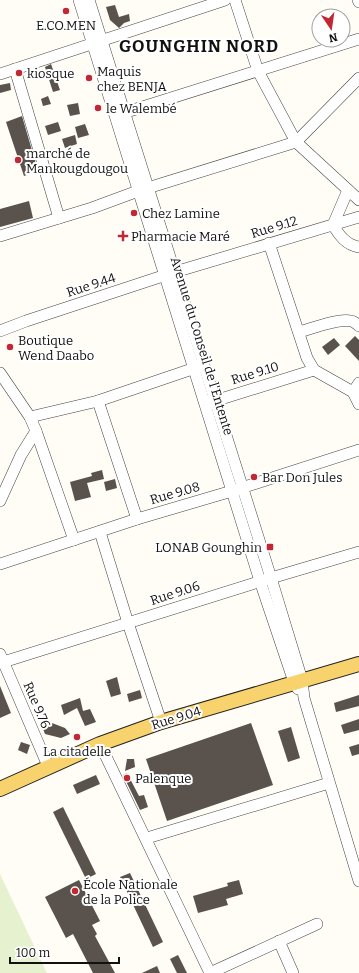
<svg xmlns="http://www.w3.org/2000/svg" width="359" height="973" viewBox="0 0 359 973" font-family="Bitter,serif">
	<rect width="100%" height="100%" fill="#fffdf5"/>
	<!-- pitch -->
	<polygon fill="#e6f2cf" points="0,874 45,969 47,973 0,973"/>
	<!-- building -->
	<g fill="#5a524d">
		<polygon points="115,5 119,17 129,14 130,21 124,23 119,28 110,20 106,7"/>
		<polygon points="51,64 60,90 53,92 45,67"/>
		<polygon points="10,83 11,90 0,93 0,85"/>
		<polygon points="48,96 51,104 43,106 41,99"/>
		<polygon points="78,103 80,114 70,116 67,105"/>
		<polygon points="22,116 38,171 24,176 6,122"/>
		<polygon points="58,122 61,131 48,135 45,126"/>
		<polygon points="85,124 89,135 78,138 75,127"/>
		<polygon points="75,135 77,144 65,148 62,139"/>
		<polygon points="29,201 33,218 0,227 0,209"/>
		<polygon points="355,336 359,340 359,361 345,346"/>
		<polygon points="334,338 340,345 328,355 322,347"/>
		<polygon points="102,470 104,479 87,483 91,497 75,501 70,482 92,476 91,473"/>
		<polygon points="115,479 117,488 106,491 104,482"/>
		<polygon points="117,677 121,694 111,697 106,681"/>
		<polygon points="0,686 11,713 0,718"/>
		<polygon points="140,690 142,698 129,702 127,694"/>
		<polygon points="359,695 359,706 336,712 334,703"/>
		<polygon points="80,698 83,711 90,709 96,722 85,726 77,708 64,715 61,705"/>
		<polygon points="359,719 359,730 344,734 341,725"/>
		<polygon points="52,723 65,728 70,734 61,738 45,734 42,726"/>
		<polygon points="251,723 273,785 167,821 146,759"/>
		<polygon points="291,727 300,758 288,762 278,731"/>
		<polygon points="21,742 30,745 27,754 18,750"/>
		<polygon points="359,744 359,754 352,756 349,747"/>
		<polygon points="127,759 134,759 135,767 125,771"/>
		<polygon points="127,773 139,796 144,795 148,807 140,810 123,775"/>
		<polygon points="96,775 100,784 77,794 73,785"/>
		<polygon points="63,807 96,874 86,879 53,812"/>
		<polygon points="130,873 163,942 153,947 120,877"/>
		<polygon points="79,880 100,921 92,925 97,934 95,936 115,973 93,973 73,934 66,938 45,897"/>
		<polygon points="239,880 243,894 226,899 228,905 198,913 193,896 228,886 227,883"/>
		<polygon points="178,955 187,973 177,973 170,959"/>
		<polygon points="157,966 160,973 142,973"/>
	</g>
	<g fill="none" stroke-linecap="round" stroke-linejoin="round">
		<!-- minor casing -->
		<g stroke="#444" stroke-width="12">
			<g id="minor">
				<polyline points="79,0 260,581 294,682 298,689"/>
				<polyline points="89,0 271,578 302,680 304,698 359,881"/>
				<polyline points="235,0 258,71 296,142 359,200"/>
				<polyline points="358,0 359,2"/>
				<polyline points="15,69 59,218"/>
				<polyline points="0,74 225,0"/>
				<polyline points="117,115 359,39"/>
				<path d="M348,190L333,225C339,235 346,245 359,247"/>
				<polyline points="0,236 92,208 138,191 296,142 359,78"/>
				<polyline points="269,243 307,358 314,370 353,392 359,404"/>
				<polyline points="0,331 26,321 175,272 359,217"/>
				<path d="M299,332C311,329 338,318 351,321C353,321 357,324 359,326"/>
				<polyline points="0,373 30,417 36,431 74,540"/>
				<polyline points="353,392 359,383"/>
				<polyline points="98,401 137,519"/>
				<polyline points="208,403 314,370"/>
				<polyline points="30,417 98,401 201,366"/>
				<polyline points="0,501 21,455 36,431"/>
				<polyline points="100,532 128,623 161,722"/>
				<polyline points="0,564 137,519 232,491 359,450"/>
				<polyline points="0,654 48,766"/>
				<polyline points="0,663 271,578 359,552"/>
				<polyline points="100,744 210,973"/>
				<polyline points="147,838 329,783"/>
				<polyline points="279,941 293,973"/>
				<polyline points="210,973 317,924"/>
			</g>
		</g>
		<!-- major casing -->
		<g stroke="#222" stroke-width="16">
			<polyline id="major" points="0,789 100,744 161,722 359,664"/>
		</g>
		<!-- minor -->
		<use href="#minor" stroke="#fff" stroke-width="11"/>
		<!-- major -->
		<use href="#major" stroke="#f7d26d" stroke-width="14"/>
	</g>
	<!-- markers -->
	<g fill="#c22833" stroke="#fff" stroke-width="1.5">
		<circle cx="66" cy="11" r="4"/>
		<circle cx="19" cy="73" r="4"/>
		<circle cx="89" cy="78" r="4"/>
		<circle cx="98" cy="108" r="4"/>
		<circle cx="18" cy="160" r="4"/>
		<circle cx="134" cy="213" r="4"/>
		<path d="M121 230h4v4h4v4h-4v4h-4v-4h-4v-4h4z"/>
		<circle cx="10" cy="347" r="4"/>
		<circle cx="254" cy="477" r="4"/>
		<rect x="266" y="543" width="8" height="8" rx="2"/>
		<circle cx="77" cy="737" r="4"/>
		<circle cx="127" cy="778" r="4"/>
		<circle cx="75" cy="891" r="4"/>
	</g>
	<g text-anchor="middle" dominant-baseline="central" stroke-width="4" stroke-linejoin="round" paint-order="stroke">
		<!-- poi labels -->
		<g font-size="13" fill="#111" stroke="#fff" text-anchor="start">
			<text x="66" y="25" text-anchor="middle">E.CO.MEN</text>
			<text x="97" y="71">Maquis<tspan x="97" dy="15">chez BENJA</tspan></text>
			<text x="27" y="73">kiosque</text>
			<text x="106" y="108">le Walembé</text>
			<text x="26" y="153">marché de<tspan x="26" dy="15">Mankougdougou</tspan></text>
			<text x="142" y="213">Chez Lamine</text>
			<text x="131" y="236">Pharmacie Maré</text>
			<text x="18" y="340">Boutique<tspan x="18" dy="15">Wend Daabo</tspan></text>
			<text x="262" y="477">Bar Don Jules</text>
			<text x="262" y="547" text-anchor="end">LONAB Gounghin</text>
			<text x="77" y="751" text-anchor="middle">La citadelle</text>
			<text x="135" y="778">Palenque</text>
			<text x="83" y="884">École Nationale<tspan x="83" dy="15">de la Police</tspan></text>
		</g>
		<!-- street labels -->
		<g font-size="13" fill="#111" stroke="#fff">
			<text transform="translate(274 227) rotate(-17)">Rue 9.12</text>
			<text transform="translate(91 285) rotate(-18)">Rue 9.44</text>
			<text transform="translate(202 346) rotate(73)">Avenue du Conseil de l'Entente</text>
			<text transform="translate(255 373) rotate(-17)">Rue 9.10</text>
			<text transform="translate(175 493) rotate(-16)">Rue 9.08</text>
			<text transform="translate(175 593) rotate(-18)">Rue 9.06</text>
			<text transform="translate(37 705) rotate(67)">Rue 9.76</text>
			<text transform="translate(176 718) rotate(-17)">Rue 9.04</text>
		</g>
		<!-- district labels -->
		<g font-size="17" font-weight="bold" letter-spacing="1" fill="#111" stroke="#fff">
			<text x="199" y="46">GOUNGHIN NORD</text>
		</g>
	</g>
	<!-- north arrow -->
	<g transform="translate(331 28) rotate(167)"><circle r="19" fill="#ffffff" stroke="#a0a0a0"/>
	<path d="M0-3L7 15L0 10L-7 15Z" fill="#c22833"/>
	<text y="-6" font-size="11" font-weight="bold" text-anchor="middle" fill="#111111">N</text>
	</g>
	<!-- scale -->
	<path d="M10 957v6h109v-6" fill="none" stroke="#111111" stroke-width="2"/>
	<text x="16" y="957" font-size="12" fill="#111111" stroke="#ffffff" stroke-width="3" paint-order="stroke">100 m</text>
</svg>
